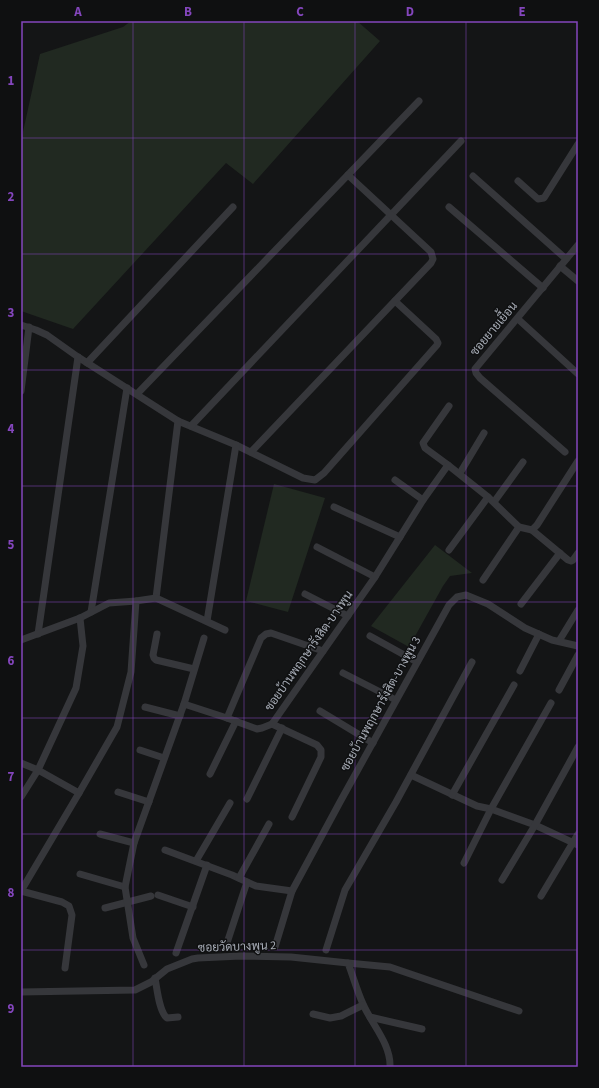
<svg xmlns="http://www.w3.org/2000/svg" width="599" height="1088" viewBox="0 0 599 1088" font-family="'Source Sans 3',Sarabun,sans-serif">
	<rect width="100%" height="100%" fill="#141516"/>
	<!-- green -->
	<g fill="#212921">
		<polygon points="131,21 357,21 380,41 253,184 226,163 73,329 21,311 21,141 40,54 123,27"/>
		<polygon points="274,484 325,498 288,612 246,601"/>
		<polygon points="435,545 472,573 450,576 443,586 409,647 371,626"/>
	</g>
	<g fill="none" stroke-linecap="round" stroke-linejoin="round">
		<!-- minor -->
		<g stroke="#36373b" stroke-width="7">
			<polyline points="473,176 566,259"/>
			<polyline points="518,181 538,199 544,198 578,144"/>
			<polyline points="449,207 543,288"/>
			<polyline points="560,266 578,281"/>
			<polyline points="518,319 578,374"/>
			<polyline points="21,325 36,330 47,335 78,357 178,421 236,445 303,478 315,480 324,473 437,345 438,343 436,339 395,301"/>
			<polyline points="87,363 233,207"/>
			<polyline points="21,391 29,327"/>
			<polyline points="137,394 419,101"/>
			<polyline points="191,426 461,141"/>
			<polyline points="251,452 431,263 433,259 431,252 348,175"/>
			<polyline points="565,452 480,378 476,373 475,369 578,245"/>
			<polyline points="448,465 425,448 423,443 449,406"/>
			<polyline points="460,473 484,433"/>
			<polyline points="395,480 423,500"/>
			<polyline points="494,502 523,462"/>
			<polyline points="334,507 400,537"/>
			<polyline points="532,530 568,560 571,561 573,560 578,553"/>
			<polyline points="317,547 375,577"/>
			<polyline points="449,550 488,497"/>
			<polyline points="483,580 519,527"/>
			<polyline points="305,594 348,616"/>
			<polyline points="156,598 178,421"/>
			<polyline points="521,604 560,553"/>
			<polyline points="91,612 127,388"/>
			<polyline points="207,621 236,445"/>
			<polyline points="38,634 78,357"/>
			<polyline points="157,634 153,655 154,658 156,660 194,669"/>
			<polyline points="370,636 417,662"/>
			<polyline points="21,640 80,618 109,603 136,601 156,598 225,630"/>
			<polyline points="559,641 578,610"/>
			<polyline points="520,671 539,634"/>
			<polyline points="343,673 396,700"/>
			<polyline points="559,690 578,655"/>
			<polyline points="184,704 204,638"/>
			<polyline points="145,707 180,716"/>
			<polyline points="320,711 373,743"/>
			<polyline points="227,718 261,638 266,634 271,633 323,651"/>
			<polyline points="272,724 317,745 321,750 321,757 292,817"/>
			<polyline points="140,750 164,758"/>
			<polyline points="21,763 38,770 79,793"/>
			<polyline points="210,774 236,721"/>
			<polyline points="411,775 477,806 491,809 535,825 578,845"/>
			<polyline points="118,792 149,802"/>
			<polyline points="452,795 514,685"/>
			<polyline points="21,797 38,770 76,688 83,646 80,618"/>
			<polyline points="247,799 282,728"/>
			<polyline points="100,834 134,843"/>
			<polyline points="165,850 232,875 256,886 292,891"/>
			<polyline points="196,861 230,803"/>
			<polyline points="464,863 491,809 551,703"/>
			<polyline points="80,874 125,887"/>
			<polyline points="239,878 269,824"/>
			<polyline points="502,880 535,825 578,747"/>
			<polyline points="21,891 79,793 117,727 131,672 136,601"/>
			<polyline points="21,891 62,902 69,906 72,915 65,968"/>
			<polyline points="158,895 193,907"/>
			<polyline points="541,896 578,834"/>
			<polyline points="105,908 151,896"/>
			<polyline points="226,946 247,882"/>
			<polyline points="275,947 292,891 340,802 449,605 457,597 466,595 488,604 525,628 552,640 578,646"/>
			<polyline points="326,950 345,890 396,802 472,662"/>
			<polyline points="176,953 207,865"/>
			<polyline points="348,963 390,967 519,1011"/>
			<polyline points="144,965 133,938 125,887 134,843 184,704 227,718 257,729 262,728 272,724 375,577 423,500 448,465 488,497 519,527 532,530 537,525 578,461"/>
			<path d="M155,978C157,988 159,1012 167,1018L178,1017"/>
			<path d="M21,992L135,990L151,982L167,969L192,959L198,958L241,956L291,957L348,963C353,976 357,991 363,1004C372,1025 391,1044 390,1067"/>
			<polyline points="313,1014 330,1018 341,1016 363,1005"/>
			<polyline points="370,1017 422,1029"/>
		</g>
	</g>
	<!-- grid -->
	<path fill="none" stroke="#8446bd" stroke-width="1" stroke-opacity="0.55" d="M133,21V1067M244,21V1067M355,21V1067M466,21V1067M21,138H578M21,254H578M21,370H578M21,486H578M21,602H578M21,718H578M21,834H578M21,950H578"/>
	<g text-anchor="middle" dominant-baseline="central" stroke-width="3" stroke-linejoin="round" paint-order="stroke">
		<!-- street labels -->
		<g font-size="12" fill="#a7acb6" stroke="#0f1011">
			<text transform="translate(494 329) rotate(-50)">ซอยยายเยื้อน</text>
			<text transform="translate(309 651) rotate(-55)">ซอยบ้านพฤกษารังสิต-บางพูน</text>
			<text transform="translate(381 704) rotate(-61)">ซอยบ้านพฤกษารังสิต-บางพูน 3</text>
			<text transform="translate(237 947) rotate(-2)">ซอยวัดบางพูน 2</text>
		</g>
	</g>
	<!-- border -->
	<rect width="599" height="1088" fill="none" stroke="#0f1011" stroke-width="44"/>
	<rect x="22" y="22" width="555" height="1044" fill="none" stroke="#8446bd" stroke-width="1.5"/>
	<g font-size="13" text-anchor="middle" font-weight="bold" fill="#8446bd">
		<text x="78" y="16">A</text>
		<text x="188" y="16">B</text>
		<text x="300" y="16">C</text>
		<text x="410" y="16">D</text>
		<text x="522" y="16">E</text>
		<text x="11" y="85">1</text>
		<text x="11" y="201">2</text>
		<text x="11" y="317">3</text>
		<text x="11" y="433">4</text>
		<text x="11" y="549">5</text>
		<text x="11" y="665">6</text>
		<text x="11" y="781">7</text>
		<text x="11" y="897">8</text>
		<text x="11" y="1013">9</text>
	</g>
</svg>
